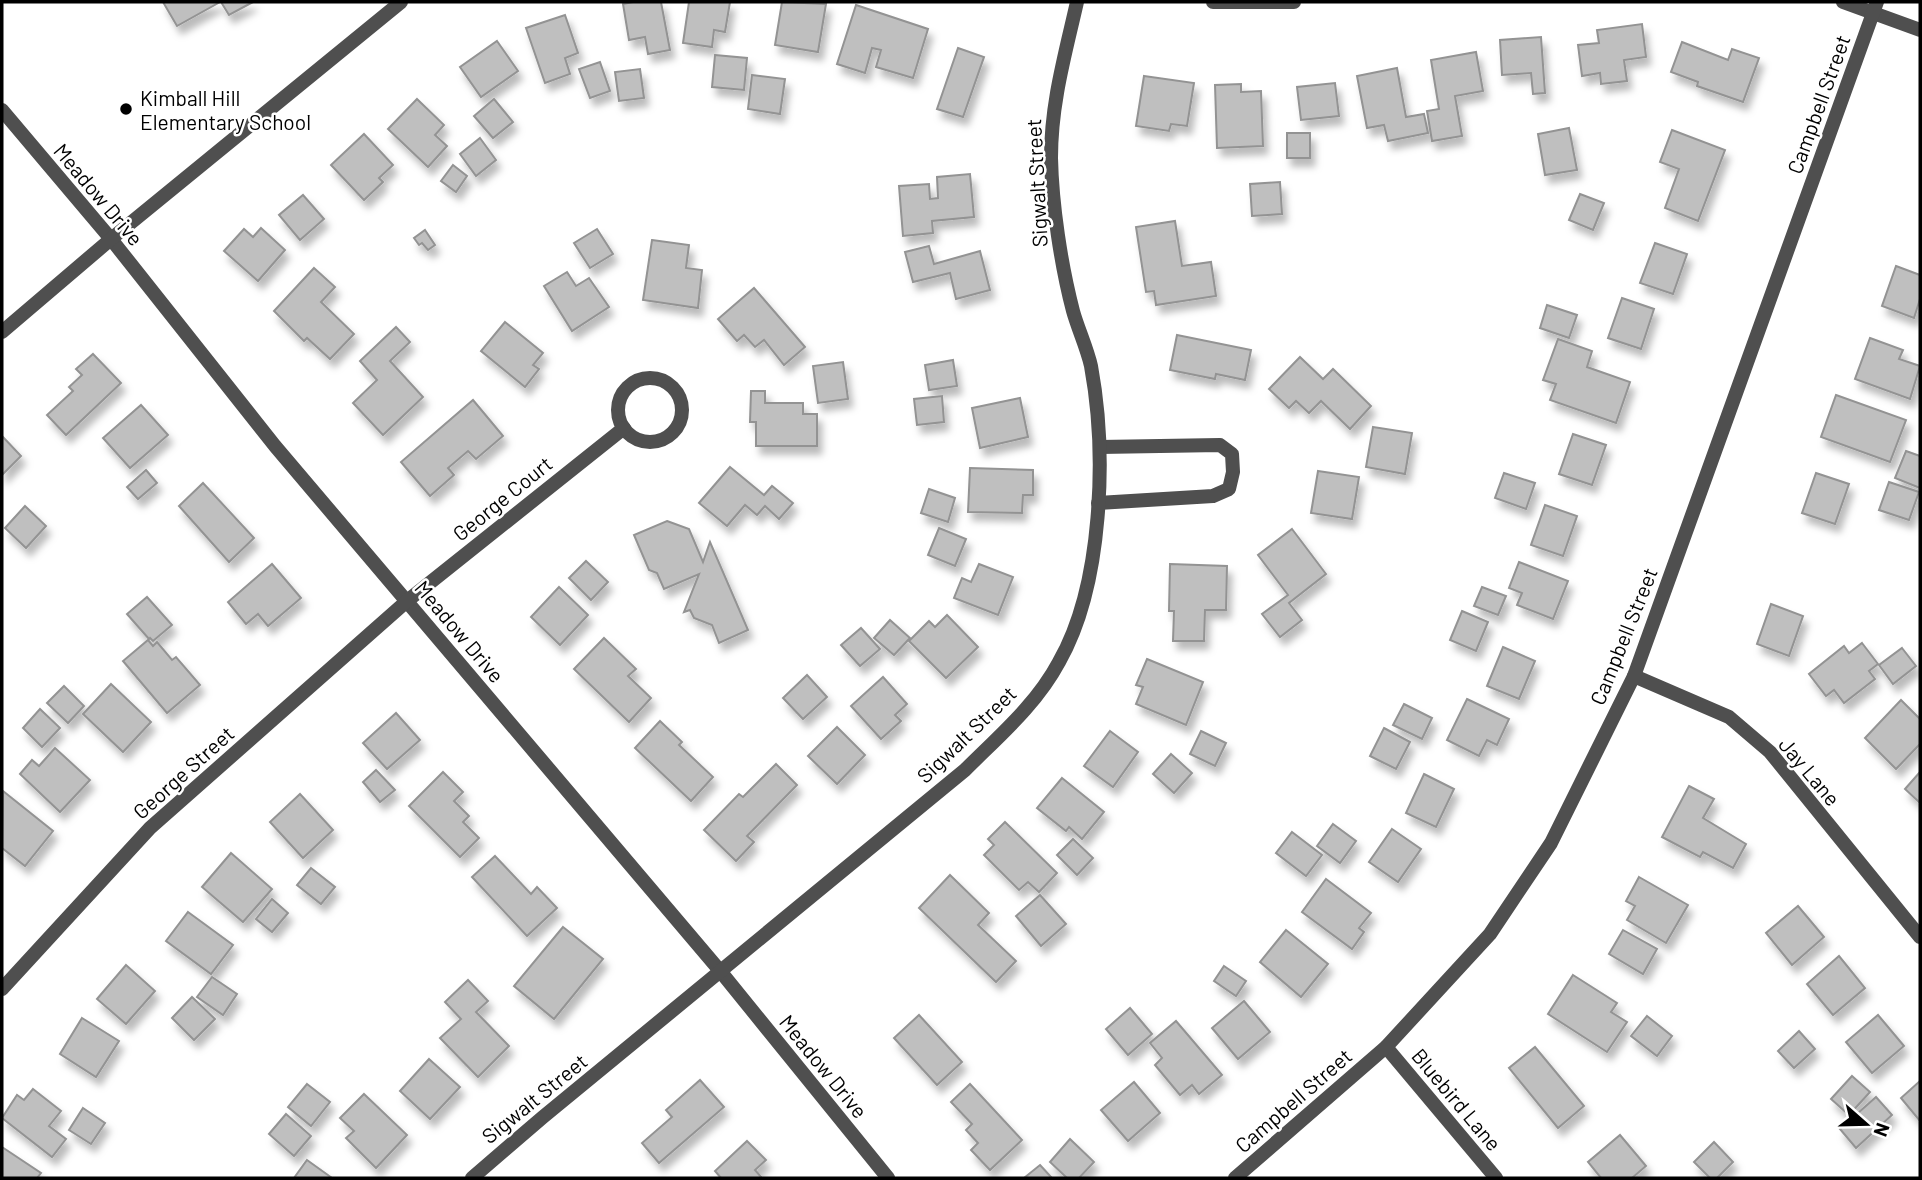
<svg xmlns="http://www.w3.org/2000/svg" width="1922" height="1180" viewBox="0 0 1922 1180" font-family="Barlow,sans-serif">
	<defs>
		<filter id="shadow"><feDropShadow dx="4.5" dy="8" stdDeviation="3.5" flood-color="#0004"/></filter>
	</defs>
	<rect width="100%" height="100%" fill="#fff"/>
	<!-- building -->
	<g fill="#bfbfbf" stroke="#939393" stroke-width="2" filter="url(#shadow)">
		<polygon points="163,2 220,2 177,26"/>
		<polygon points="221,2 253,2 229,15"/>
		<polygon points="633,2 661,2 670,50 648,54 645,37 629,40 623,4"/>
		<polygon points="689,2 730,2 725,32 714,30 712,47 683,43"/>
		<polygon points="782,2 826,4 818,52 775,45"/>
		<polygon points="856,5 928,29 913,78 876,67 881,50 872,48 865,73 837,64"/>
		<polygon points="565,15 578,53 565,58 570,74 545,83 526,28"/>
		<polygon points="1642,24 1646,57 1624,60 1627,81 1601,84 1600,73 1582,76 1578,45 1599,43 1597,30"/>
		<polygon points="1541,37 1545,93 1533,94 1531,73 1502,75 1500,40"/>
		<polygon points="497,41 518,71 481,97 460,67"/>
		<polygon points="1682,42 1728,60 1732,49 1759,58 1743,102 1697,86 1698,82 1671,72"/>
		<polygon points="958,48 984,57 963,117 937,109"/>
		<polygon points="1476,52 1483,91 1455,96 1462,136 1432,141 1427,111 1439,109 1431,60"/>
		<polygon points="715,55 747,58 744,90 712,87"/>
		<polygon points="600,62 610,91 590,98 579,69"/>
		<polygon points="1397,68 1406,117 1424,114 1428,133 1388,141 1384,125 1367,128 1357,76"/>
		<polygon points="640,69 644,98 619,101 615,72"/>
		<polygon points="752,75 785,79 780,114 748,109"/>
		<polygon points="1144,76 1194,83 1187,126 1171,124 1169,131 1136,126"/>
		<polygon points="1335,83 1339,116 1301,120 1297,87"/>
		<polygon points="1241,84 1241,92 1261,91 1263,146 1217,148 1215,85"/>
		<polygon points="417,99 444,125 435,135 447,146 428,167 388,129"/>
		<polygon points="494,99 513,122 493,138 474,116"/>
		<polygon points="1569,128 1577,170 1545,175 1538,134"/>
		<polygon points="1672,130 1725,150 1698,221 1665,208 1679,169 1660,162"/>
		<rect x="1287" y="133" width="23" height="25"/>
		<polygon points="364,134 393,165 379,178 383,182 364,200 331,165"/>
		<polygon points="480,138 496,160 476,176 460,154"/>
		<polygon points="453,165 467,176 456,192 441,181"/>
		<polygon points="970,174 974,217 932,221 933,233 903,236 899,186 929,184 930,199 938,198 937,177"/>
		<polygon points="1280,182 1282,214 1252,216 1250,184"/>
		<polygon points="1580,194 1604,203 1593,230 1569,220"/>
		<polygon points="303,195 324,219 300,240 279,215"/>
		<polygon points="1175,221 1182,266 1211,262 1216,296 1156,305 1154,291 1146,292 1136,227"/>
		<polygon points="261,228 285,250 258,281 224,251 244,229 253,237"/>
		<polygon points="597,229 613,254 590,268 574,243"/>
		<polygon points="425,230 435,245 428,250 422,243 419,245 414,238"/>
		<polygon points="652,240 689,245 686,268 702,270 698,308 643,300"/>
		<polygon points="1655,243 1687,254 1673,294 1640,283"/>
		<polygon points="929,246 934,264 980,251 990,290 956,299 950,273 913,282 905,252"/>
		<polygon points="1896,266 1920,275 1920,299 1914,318 1882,306"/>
		<polygon points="314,268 335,287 321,302 354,334 330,359 307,338 304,341 274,311"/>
		<polygon points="567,272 576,286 589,278 609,307 572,331 544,286"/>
		<polygon points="754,288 805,347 784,365 764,340 755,347 744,335 737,341 718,319"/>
		<polygon points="1622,298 1654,309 1641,349 1608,338"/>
		<polygon points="1547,305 1577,315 1569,338 1540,328"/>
		<polygon points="505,322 543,353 533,365 539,369 525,387 481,351"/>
		<polygon points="396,327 410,342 390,361 423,397 383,435 353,403 377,380 360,361"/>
		<polygon points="1177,335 1251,350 1245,380 1216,374 1215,379 1170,370"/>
		<polygon points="1870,338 1903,350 1899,359 1920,366 1910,399 1855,379"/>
		<polygon points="1558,339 1592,351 1587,367 1630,382 1616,423 1550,400 1556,384 1543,380"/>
		<polygon points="93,354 121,383 66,435 47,415 73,391 69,387 82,375 76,369"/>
		<polygon points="1300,357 1323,379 1333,369 1371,406 1350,429 1321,401 1309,413 1296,401 1289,408 1269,389"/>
		<polygon points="953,360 957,386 929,390 925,365"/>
		<polygon points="843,362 848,399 818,403 813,366"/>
		<polygon points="751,391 765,391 765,403 803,403 803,414 817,414 817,446 756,446 756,422 750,422"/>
		<polygon points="1836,395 1906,420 1890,462 1821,437"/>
		<polygon points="942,396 944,422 917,425 914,399"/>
		<polygon points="1020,398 1028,437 980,448 972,408"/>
		<polygon points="473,400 503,436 476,459 468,451 448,468 454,475 430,496 401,462"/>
		<polygon points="141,405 168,435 130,468 103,438"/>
		<polygon points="1373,427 1412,433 1405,474 1366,467"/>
		<polygon points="1573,434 1606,445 1592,485 1559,474"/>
		<polygon points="2,436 21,456 2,475"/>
		<polygon points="1906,451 1920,456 1920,488 1895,478"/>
		<polygon points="730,467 764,495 772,486 793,503 779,519 765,506 757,515 745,505 727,526 699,503"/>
		<polygon points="970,468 1033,470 1033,495 1023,495 1022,513 968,512"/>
		<polygon points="146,470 157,483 138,499 127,487"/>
		<polygon points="1318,471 1359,477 1352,519 1311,513"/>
		<polygon points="1504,473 1535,483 1526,509 1495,498"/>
		<polygon points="1816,473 1849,484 1835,524 1802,513"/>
		<polygon points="1889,482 1919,492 1909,520 1879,510"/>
		<polygon points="203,483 254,538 229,562 179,506"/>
		<polygon points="929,489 955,498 948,522 921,513"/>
		<polygon points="1545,505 1577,516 1563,556 1531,545"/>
		<polygon points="25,506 46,526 26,548 5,528"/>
		<polygon points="667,521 689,529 703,562 710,542 748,630 719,643 712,625 694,618 690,610 684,612 699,574 664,589 657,573 649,570 634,535"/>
		<polygon points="939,528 966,539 955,566 928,555"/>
		<polygon points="1292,529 1326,574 1289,603 1302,620 1280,637 1262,614 1288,595 1258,555"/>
		<polygon points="586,561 608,582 591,600 569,578"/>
		<polygon points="1519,562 1568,581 1553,619 1517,605 1522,593 1509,588"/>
		<polygon points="272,564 301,598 268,626 258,614 246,624 228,602"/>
		<polygon points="979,564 1013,577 998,615 954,598 962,578 971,582"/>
		<polygon points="1170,564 1227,566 1226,610 1205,610 1204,641 1173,641 1174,611 1169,611"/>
		<polygon points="559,587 588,615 560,645 531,617"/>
		<polygon points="1482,587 1506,596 1498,615 1474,606"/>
		<polygon points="147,597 172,625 153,641 150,638 149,639 127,614"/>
		<polygon points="1771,604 1803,616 1789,656 1757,644"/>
		<polygon points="1462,611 1488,622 1476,651 1450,640"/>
		<polygon points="947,615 978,647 946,678 909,641 929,621 935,627"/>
		<polygon points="890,620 910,638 894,655 874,638"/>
		<polygon points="861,628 880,649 860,666 841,645"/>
		<polygon points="604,638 636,669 628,676 651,698 629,722 574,669"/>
		<polygon points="148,640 153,646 157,642 172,660 176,657 200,685 167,713 123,661"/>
		<polygon points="1862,643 1878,664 1869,671 1875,679 1844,703 1834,690 1826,696 1809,674 1844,646 1849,653"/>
		<polygon points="1503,647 1535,661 1519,699 1487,686"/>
		<polygon points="1902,648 1916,666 1893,684 1879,665"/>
		<polygon points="1147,659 1203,682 1186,725 1136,704 1143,687 1136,685"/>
		<polygon points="807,675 827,697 803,719 783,698"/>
		<polygon points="883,677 907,704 895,715 901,721 881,739 851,706"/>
		<polygon points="111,684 151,722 123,752 83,714"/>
		<polygon points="64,686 84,706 68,723 47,703"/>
		<polygon points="1467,699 1509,719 1497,745 1487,740 1479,756 1447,740"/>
		<polygon points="1901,700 1920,719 1920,744 1896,769 1865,738"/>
		<polygon points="1404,704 1432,718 1422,739 1393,725"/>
		<polygon points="40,709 60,728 42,747 23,728"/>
		<polygon points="396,713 420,740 387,769 363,743"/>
		<polygon points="660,721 682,742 679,745 713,777 691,801 635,748"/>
		<polygon points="837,727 865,755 837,784 808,756"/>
		<polygon points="1384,728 1410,742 1396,769 1370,756"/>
		<polygon points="1110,731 1138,752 1113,787 1084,766"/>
		<polygon points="1201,731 1226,743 1215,766 1190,754"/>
		<polygon points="55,748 90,780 60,812 20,774 32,760 39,766"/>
		<polygon points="1171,754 1192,773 1174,793 1153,774"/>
		<polygon points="776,764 797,785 747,836 754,842 736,861 704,830 739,794 743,797"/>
		<polygon points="376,770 395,790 380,802 363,782"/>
		<polygon points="443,772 463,792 454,801 469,816 463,822 479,838 460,857 409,806"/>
		<polygon points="1920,772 1920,803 1905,789"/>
		<polygon points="1424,774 1454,789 1436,827 1406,813"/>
		<polygon points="1062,778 1104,812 1082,839 1069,827 1066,831 1037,808"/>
		<polygon points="1689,786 1714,799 1703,818 1746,844 1733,868 1703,852 1700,857 1662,837"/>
		<polygon points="3,791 53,831 25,866 2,848"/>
		<polygon points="300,794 333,830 303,858 270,822"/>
		<polygon points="1005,822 1057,873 1039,892 1028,882 1019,890 984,855 994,845 988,839"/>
		<polygon points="1333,824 1356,841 1340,863 1317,846"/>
		<polygon points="1392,829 1421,849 1398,882 1369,862"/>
		<polygon points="1292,832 1322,855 1306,876 1276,853"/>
		<polygon points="1073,839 1093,858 1077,875 1057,855"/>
		<polygon points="231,853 272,889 243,922 202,887"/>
		<polygon points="495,856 531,894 537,887 557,908 527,936 472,877"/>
		<polygon points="311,868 335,887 321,904 297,885"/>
		<polygon points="950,875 989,913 978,925 1016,961 996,982 919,908"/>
		<polygon points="1639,877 1688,905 1666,943 1627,920 1635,906 1626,901"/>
		<polygon points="1326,879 1371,913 1359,928 1364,932 1352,949 1302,912"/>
		<polygon points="1040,895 1066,924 1041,946 1016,916"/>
		<polygon points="272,899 288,913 272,932 256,919"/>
		<polygon points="1798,906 1824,937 1792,965 1766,933"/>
		<polygon points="188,912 233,945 211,974 166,941"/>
		<polygon points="563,927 603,959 554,1019 514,986"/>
		<polygon points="1286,930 1328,964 1301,997 1260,962"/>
		<polygon points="1623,930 1657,949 1643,974 1609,954"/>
		<polygon points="1839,956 1865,988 1833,1015 1807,984"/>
		<polygon points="126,965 155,991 126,1024 97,999"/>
		<polygon points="1224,966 1246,981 1236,996 1214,981"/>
		<polygon points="1573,975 1617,1003 1611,1012 1627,1022 1607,1052 1548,1014"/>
		<polygon points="212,977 237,994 223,1015 197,997"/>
		<polygon points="468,980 488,1001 476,1012 509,1046 478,1077 440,1038 461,1019 445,1002"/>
		<polygon points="192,997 215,1019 194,1040 172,1018"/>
		<polygon points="1244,1001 1270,1032 1238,1059 1212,1028"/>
		<polygon points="1130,1008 1152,1034 1128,1055 1106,1029"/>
		<polygon points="919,1015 962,1062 937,1085 894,1038"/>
		<polygon points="1878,1015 1904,1046 1872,1073 1846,1042"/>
		<polygon points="1647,1016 1672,1036 1657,1056 1631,1036"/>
		<polygon points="82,1018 119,1041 96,1077 60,1054"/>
		<polygon points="1176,1021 1222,1075 1199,1094 1192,1085 1180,1095 1155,1065 1162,1058 1150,1043"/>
		<polygon points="1799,1031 1815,1049 1794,1068 1778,1051"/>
		<polygon points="1535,1047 1584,1106 1558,1128 1509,1068"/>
		<polygon points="429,1059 460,1087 430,1119 400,1091"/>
		<polygon points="1852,1076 1870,1092 1849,1115 1831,1099"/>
		<polygon points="700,1080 724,1107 659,1163 642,1143 672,1117 666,1110"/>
		<polygon points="1920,1081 1920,1121 1901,1098"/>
		<polygon points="1134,1082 1160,1113 1128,1141 1101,1110"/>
		<polygon points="307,1084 330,1102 311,1126 288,1107"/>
		<polygon points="970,1084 1022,1140 990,1170 971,1150 978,1143 966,1130 972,1124 951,1102"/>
		<polygon points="33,1089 61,1111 49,1126 66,1139 52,1157 2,1118 17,1095 24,1100"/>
		<polygon points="364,1094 407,1135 376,1168 346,1138 354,1131 340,1118"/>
		<polygon points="1876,1097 1892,1115 1856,1148 1840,1129"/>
		<polygon points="83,1108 105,1123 91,1144 69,1130"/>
		<polygon points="286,1114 311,1136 294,1156 269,1134"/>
		<polygon points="1620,1135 1646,1166 1632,1178 1601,1178 1588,1162"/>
		<polygon points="1070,1139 1094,1162 1079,1178 1067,1178 1050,1162"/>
		<polygon points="747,1141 766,1160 755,1170 762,1178 721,1178 715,1171"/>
		<polygon points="1714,1142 1733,1162 1717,1178 1710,1178 1694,1162"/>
		<polygon points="2,1147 41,1173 37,1178 2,1178"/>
		<polygon points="307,1160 332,1178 294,1178"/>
		<polygon points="1040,1165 1052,1178 1024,1178"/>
	</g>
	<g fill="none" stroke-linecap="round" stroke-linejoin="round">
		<!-- minor -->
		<g stroke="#4f4f4f" stroke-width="14">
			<polyline points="1213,2 1294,2"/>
			<polyline points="1843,2 1920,30"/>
			<polyline points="2,110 111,239 275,446 721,972 888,1178"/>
			<polyline points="2,332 111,239 401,2"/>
			<circle cx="650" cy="410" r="32"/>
			<polyline points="1098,503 1213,496 1229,489 1233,472 1232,454 1220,445 1100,447"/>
			<polyline points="1634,676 1729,717 1770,752 1920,937"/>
			<polyline points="2,989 150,828 407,601 624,428"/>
			<polyline points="1386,1047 1496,1178"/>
			<path d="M472,1178L543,1117L965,770C999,736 1036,705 1059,662C1103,585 1107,453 1091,366C1087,348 1078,329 1073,311C1061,265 1052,205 1051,158C1051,103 1065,55 1077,2"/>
			<polyline points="1235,1178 1386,1047 1490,934 1551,843 1634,676 1877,2"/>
		</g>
	</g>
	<!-- markers -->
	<circle fill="#000" stroke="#fff" stroke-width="2.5" cx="126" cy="109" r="7"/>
	<g text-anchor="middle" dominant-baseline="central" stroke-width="5" stroke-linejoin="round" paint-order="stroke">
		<!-- poi labels -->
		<g font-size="21" fill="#000" stroke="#fff" text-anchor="start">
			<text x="140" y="97">Kimball Hill<tspan x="140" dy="24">Elementary School</tspan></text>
		</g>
		<!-- street labels -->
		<g font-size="21" fill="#000" stroke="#fff">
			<text transform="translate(1818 104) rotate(-70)">Campbell Street</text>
			<text transform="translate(1036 183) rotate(-93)">Sigwalt Street</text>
			<text transform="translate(99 194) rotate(50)">Meadow Drive</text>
			<text transform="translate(502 498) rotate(-39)">George Court</text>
			<text transform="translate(460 631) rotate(50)">Meadow Drive</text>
			<text transform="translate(1623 636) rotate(-68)">Campbell Street</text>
			<text transform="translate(966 734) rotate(-44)">Sigwalt Street</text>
			<text transform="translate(1810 771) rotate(50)">Jay Lane</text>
			<text transform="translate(183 772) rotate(-42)">George Street</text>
			<text transform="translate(824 1066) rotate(51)">Meadow Drive</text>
			<text transform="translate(534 1098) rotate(-39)">Sigwalt Street</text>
			<text transform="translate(1457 1099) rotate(50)">Bluebird Lane</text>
			<text transform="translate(1293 1100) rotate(-41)">Campbell Street</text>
		</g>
	</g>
	<!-- border -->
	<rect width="1922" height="1180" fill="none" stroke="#000000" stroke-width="7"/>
	<!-- north arrow -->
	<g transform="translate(1866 1124) rotate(110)" stroke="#ffffff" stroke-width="5" paint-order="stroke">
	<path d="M0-5L12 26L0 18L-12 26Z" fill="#000000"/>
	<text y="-10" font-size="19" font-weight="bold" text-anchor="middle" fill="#000000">N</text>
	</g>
</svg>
